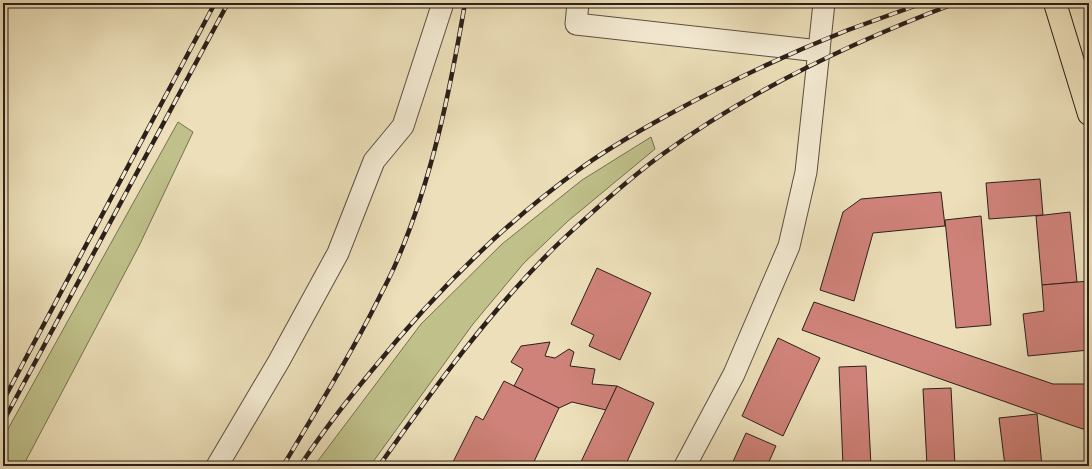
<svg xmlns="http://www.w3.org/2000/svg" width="1092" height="469" viewBox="0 0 1092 469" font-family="Cardo,serif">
	<rect width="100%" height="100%" fill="#ecdfb9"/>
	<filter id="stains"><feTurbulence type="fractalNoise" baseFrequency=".005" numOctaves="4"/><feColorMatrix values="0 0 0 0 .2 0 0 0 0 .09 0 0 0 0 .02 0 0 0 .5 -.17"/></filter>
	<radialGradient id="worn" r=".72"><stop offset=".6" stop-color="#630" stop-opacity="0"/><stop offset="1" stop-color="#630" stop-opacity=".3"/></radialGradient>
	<!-- green -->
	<g fill="#bfc08a" stroke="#767052">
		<polygon points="178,122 193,132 139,246 23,466 3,466 3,438"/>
		<polygon points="651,137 655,149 568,221 524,263 473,324 370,466 314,466 421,324 502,244 582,180"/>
	</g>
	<!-- building -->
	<g fill="#cf8279" stroke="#2c201b">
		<polygon points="1040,179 1043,215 989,219 986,183"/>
		<polygon points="941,192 945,226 873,233 854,301 820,290 843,212 861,199"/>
		<polygon points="1070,212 1077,282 1042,285 1036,216"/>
		<polygon points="981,216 991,325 956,328 945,220"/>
		<polygon points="597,268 651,293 620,360 589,346 594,335 571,324"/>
		<polygon points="1089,281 1089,350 1028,356 1023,314 1044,311 1042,285"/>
		<polygon points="814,302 1053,384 1084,384 1089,382 1089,431 1071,425 802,330"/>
		<polygon points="778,338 820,358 783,436 742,416"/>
		<polygon points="550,342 545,356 555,358 569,349 574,352 570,366 595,369 592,384 617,386 606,410 572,402 559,408 514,386 523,369 511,362 521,346"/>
		<polygon points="866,366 871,466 843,466 839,367"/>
		<polygon points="504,381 559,408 532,466 451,466 476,416 483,420"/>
		<polygon points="617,386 654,403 625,466 579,466"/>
		<polygon points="951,388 955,466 927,466 923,389"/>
		<polygon points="1037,414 1042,466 1005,466 999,418"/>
		<polygon points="746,433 776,446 767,466 731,466"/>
	</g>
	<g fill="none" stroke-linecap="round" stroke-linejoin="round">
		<!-- minor casing -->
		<g stroke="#5c5042" stroke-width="23">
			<g id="minor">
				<polyline points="578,3 576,24 819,51"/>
				<polyline points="217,466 279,361 338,253 374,161 403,126 443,3"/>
				<polyline points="685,466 734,374 789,246 806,172 824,3"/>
			</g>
		</g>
		<!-- highway casing -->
		<g stroke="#2c201b" stroke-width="24">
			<polyline id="highway" points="1055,3 1089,114"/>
		</g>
		<!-- minor -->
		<use href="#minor" stroke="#f3ead2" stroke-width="21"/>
		<!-- highway -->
		<use href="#highway" stroke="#ecdfb9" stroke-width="22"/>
		<!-- rail casing -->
		<g stroke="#2c201b" stroke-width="4.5">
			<g id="rail">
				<polyline points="3,401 215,3"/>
				<polyline points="3,422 228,3"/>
				<path d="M283,466C316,411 350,356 379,298C385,286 391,275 396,263C432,180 450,91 465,3"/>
				<path d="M300,466C321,434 345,403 369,374C430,298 498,228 577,171C605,150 637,132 668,115C726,83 787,54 848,30C873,21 898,12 923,3"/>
				<path d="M379,466C434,388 491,309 560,242C592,212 625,182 660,156C750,90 852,42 956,3"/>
			</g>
		</g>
		<!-- rail -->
		<use href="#rail" stroke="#f3ead2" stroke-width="3" stroke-dasharray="9" stroke-linecap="butt"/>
	</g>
	<!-- margin -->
	<rect width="1092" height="469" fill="none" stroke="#ecdfb9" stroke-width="16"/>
	<rect x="4" y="4" width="1084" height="461" fill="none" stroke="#2c201b" stroke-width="2"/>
	<rect x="8" y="8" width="1076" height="453" fill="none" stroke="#2c201b"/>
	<rect width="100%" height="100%" filter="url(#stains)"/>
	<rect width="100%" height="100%" fill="url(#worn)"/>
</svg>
